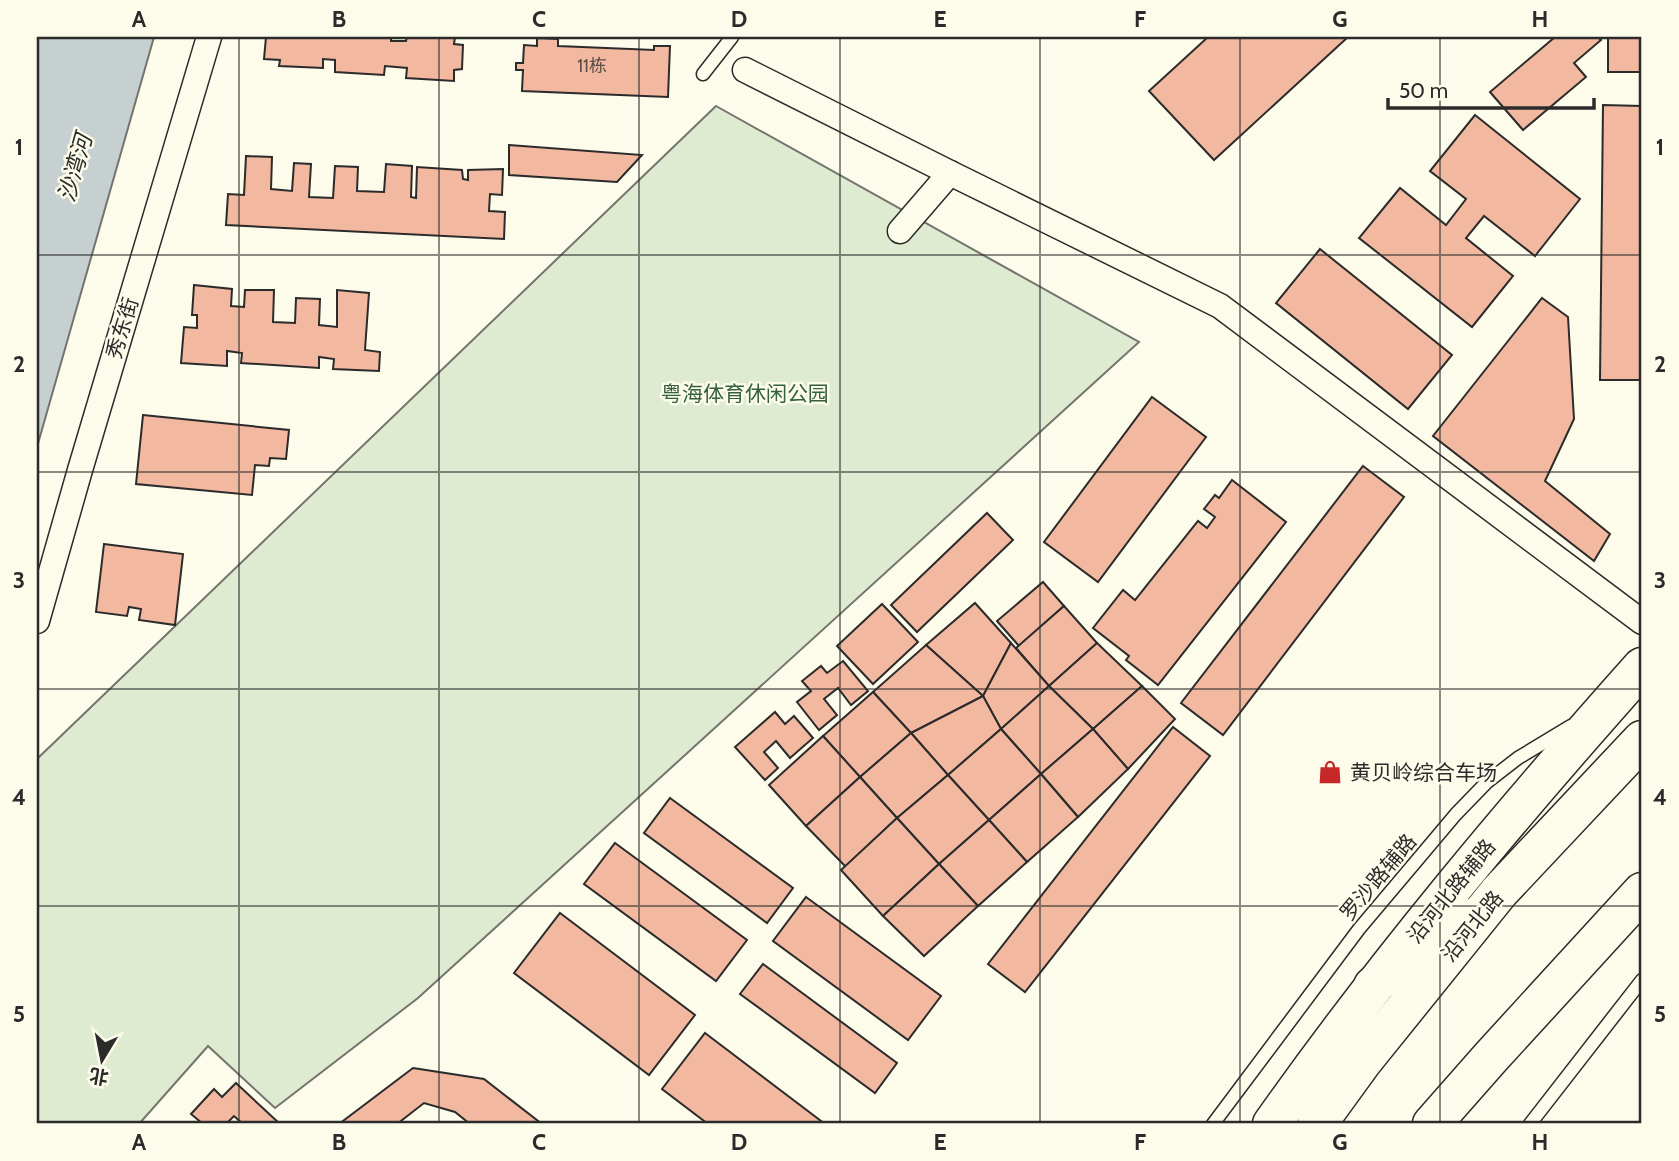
<svg xmlns="http://www.w3.org/2000/svg" width="1679" height="1161" viewBox="0 0 1679 1161" font-family="Cabin,'Noto Sans SC',sans-serif">
	<rect width="100%" height="100%" fill="#fdfbea"/>
	<!-- green -->
	<polygon fill="#deebd1" stroke="#74746e" stroke-width="2" points="716,106 1139,342 418,998 275,1108 208,1046 139,1124 37,1124 37,759"/>
	<!-- water -->
	<polygon fill="#c7d0d0" stroke="#74746e" stroke-width="2" points="37,37 154,37 37,447"/>
	<!-- building -->
	<g fill="#f2b8a0" stroke="#2b2b2b" stroke-width="2">
		<polygon points="266,37 391,37 391,41 406,41 407,37 455,37 454,44 463,45 462,69 454,70 454,81 406,78 407,68 385,66 384,75 335,72 335,60 323,59 323,68 279,66 280,60 264,59"/>
		<polygon points="1208,37 1348,37 1214,160 1149,91"/>
		<polygon points="1555,37 1598,37 1601,40 1574,63 1586,77 1523,130 1490,92"/>
		<rect x="1608" y="37" width="34" height="35"/>
		<polygon points="537,38 558,39 558,46 654,50 654,46 670,46 668,97 522,91 523,70 516,70 516,63 523,63 524,45 537,46"/>
		<polygon points="1603,105 1642,106 1642,380 1600,380"/>
		<polygon points="1475,115 1580,199 1535,256 1484,216 1466,238 1513,276 1472,327 1359,238 1400,188 1446,225 1466,199 1430,171"/>
		<polygon points="509,145 642,155 617,182 509,175"/>
		<polygon points="246,156 272,157 271,189 292,191 294,163 311,164 309,197 333,198 335,166 358,167 357,191 384,192 386,164 412,166 411,197 416,198 417,167 462,170 463,179 468,180 468,170 503,169 502,195 490,194 489,211 505,212 504,239 226,225 228,194 244,195"/>
		<polygon points="1320,249 1452,355 1408,409 1276,303"/>
		<polygon points="194,285 232,289 231,306 244,307 245,290 274,290 273,322 295,323 296,298 320,299 319,325 337,327 337,290 369,293 365,350 380,352 379,371 333,369 334,359 319,357 319,368 241,363 242,353 227,351 227,366 181,363 184,327 197,328 197,315 192,315"/>
		<polygon points="1542,298 1568,317 1574,419 1545,481 1610,534 1594,561 1433,436"/>
		<polygon points="1152,397 1206,437 1098,582 1044,542"/>
		<polygon points="143,415 289,430 286,459 270,458 269,466 255,465 252,495 136,484"/>
		<polygon points="1363,466 1404,497 1223,735 1181,703"/>
		<polygon points="1232,480 1286,522 1158,685 1126,660 1129,656 1093,628 1123,590 1135,600 1198,521 1207,528 1215,517 1204,509 1215,495 1219,498"/>
		<polygon points="987,513 1013,540 917,632 891,605"/>
		<polygon points="104,544 183,554 175,625 139,620 141,609 129,607 127,616 96,612"/>
		<polygon points="1043,582 1064,606 1019,646 997,621"/>
		<polygon points="975,603 1011,643 983,696 926,645"/>
		<polygon points="882,604 918,642 873,684 837,646"/>
		<polygon points="1064,606 1097,643 1049,686 1016,648"/>
		<polygon points="1011,643 1049,686 1001,729 983,696"/>
		<polygon points="1097,643 1142,686 1093,729 1049,686"/>
		<polygon points="926,645 983,696 911,733 873,692"/>
		<polygon points="843,661 868,691 851,705 838,688 824,699 837,715 819,730 797,702 811,691 802,681 821,666 827,673"/>
		<polygon points="1049,686 1093,729 1041,774 1001,729"/>
		<polygon points="1142,686 1175,719 1128,769 1093,729"/>
		<polygon points="873,692 911,733 860,777 823,736"/>
		<polygon points="983,696 1001,729 948,775 911,733"/>
		<polygon points="775,712 785,724 794,716 813,738 790,758 776,741 764,752 778,768 765,780 735,747"/>
		<polygon points="1173,727 1210,756 1025,992 988,964"/>
		<polygon points="1001,729 1041,774 989,820 948,775"/>
		<polygon points="1093,729 1128,769 1078,817 1041,774"/>
		<polygon points="911,733 948,775 897,818 860,777"/>
		<polygon points="823,736 860,777 806,826 769,785"/>
		<polygon points="1041,774 1078,817 1027,862 989,820"/>
		<polygon points="948,775 989,820 939,864 897,818"/>
		<polygon points="860,777 897,818 846,867 806,826"/>
		<polygon points="670,798 793,888 767,923 644,833"/>
		<polygon points="897,818 939,864 883,916 841,870"/>
		<polygon points="989,820 1027,862 978,906 939,864"/>
		<polygon points="615,843 747,940 716,981 584,884"/>
		<polygon points="939,864 978,906 924,956 883,916"/>
		<polygon points="806,897 941,996 908,1040 773,941"/>
		<polygon points="560,913 695,1015 649,1075 514,973"/>
		<polygon points="763,964 897,1063 875,1093 740,994"/>
		<polygon points="705,1033 825,1124 708,1124 662,1089"/>
		<polygon points="413,1068 484,1079 542,1124 470,1124 455,1112 424,1103 397,1124 339,1124"/>
		<polygon points="236,1083 280,1124 243,1124 234,1116 226,1124 203,1124 191,1114 214,1089 222,1097"/>
	</g>
	<g fill="none" stroke-linecap="round" stroke-linejoin="round">
		<!-- service casing -->
		<g stroke="#2b2b2b" stroke-width="15">
			<g id="service">
				<polyline points="703,74 732,37"/>
				<polyline points="1213,1124 1359,929 1456,814 1487,782 1518,758 1571,726"/>
				<polyline points="1530,1124 1642,980"/>
			</g>
		</g>
		<!-- minor casing -->
		<g stroke="#2b2b2b" stroke-width="27">
			<g id="minor">
				<polyline points="745,70 950,173 1220,306 1642,622"/>
				<polyline points="900,231 950,173"/>
				<polyline points="37,621 80,470 209,37"/>
			</g>
		</g>
		<!-- primary casing -->
		<g stroke="#2b2b2b" stroke-width="41">
			<path id="primary" d="M1272,1124C1385,964 1512,813 1642,667"/>
		</g>
		<!-- trunk casing -->
		<g stroke="#2b2b2b" stroke-width="41">
			<g id="trunk">
				<polyline points="1373,986 1458,915"/>
				<polyline points="1317,1124 1362,1062 1499,892 1642,740"/>
				<polyline points="1432,1124 1491,1057 1642,892"/>
			</g>
		</g>
		<!-- service -->
		<use href="#service" stroke="#fdfbea" stroke-width="12"/>
		<!-- minor -->
		<use href="#minor" stroke="#fdfbea" stroke-width="24"/>
		<!-- primary -->
		<use href="#primary" stroke="#fdfbea" stroke-width="38"/>
		<!-- trunk -->
		<use href="#trunk" stroke="#fdfbea" stroke-width="38"/>
	</g>
	<!-- grid -->
	<path fill="none" stroke="#2b2b2b" stroke-width="2" stroke-opacity="0.55" d="M239,37V1124M439,37V1124M639,37V1124M840,37V1124M1040,37V1124M1240,37V1124M1440,37V1124M37,255H1642M37,472H1642M37,689H1642M37,906H1642"/>
	<!-- icons -->
	<defs>
		<g id="shop-bare" transform="scale(1.89)"><path d="M-5-2.5h2.3a2.7 3.5 0 0 1 5.4 0H5L5.5 6h-11ZM-1.5-2.5h3a1.5 2.3 0 0 0-3 0Z" fill="#c62828" stroke="#fdfbea" stroke-width="2.5" paint-order="stroke"/></g>
	</defs>
	<g fill-rule="evenodd">
		<use href="#shop-bare" x="1330" y="772"/>
	</g>
	<g text-anchor="middle" dominant-baseline="central" stroke-width="5" stroke-linejoin="round" paint-order="stroke">
		<!-- number labels -->
		<g font-size="18" fill="#5d4e48">
			<text x="592" y="66">11栋</text>
		</g>
		<!-- street labels -->
		<g font-size="21" fill="#2b2b2b" stroke="#fdfbea">
			<text transform="translate(122 328) rotate(-73)">秀东街</text>
			<text transform="translate(1378 877) rotate(-50)">罗沙路辅路</text>
			<text transform="translate(1451 891) rotate(-51)">沿河北路辅路</text>
			<text transform="translate(1472 926) rotate(-51)">沿河北路</text>
		</g>
		<!-- park labels -->
		<g font-size="21" fill="#34623c" stroke="#fdfbea">
			<text x="745" y="393">粤海体育休闲公园</text>
		</g>
		<!-- poi labels -->
		<g font-size="21" fill="#2b2b2b" stroke="#fdfbea" text-anchor="start">
			<text x="1350" y="772">黄贝岭综合车场</text>
		</g>
		<!-- water labels -->
		<g font-size="23" font-style="italic" fill="#2b2b2b" stroke="#fdfbea">
			<text transform="translate(75 168) rotate(-74)">沙湾河</text>
		</g>
	</g>
	<!-- border -->
	<rect width="1679" height="1161" fill="none" stroke="#fdfbea" stroke-width="77"/>
	<!-- north arrow -->
	<g transform="translate(102 1060) rotate(190)" stroke="#fdfbea" stroke-width="5" paint-order="stroke">
	<path d="M0-5L12 26L0 18L-12 26Z" fill="#2b2b2b"/>
	<text y="-10" font-size="19" font-weight="bold" text-anchor="middle" fill="#2b2b2b">北</text>
	</g>
	<!-- scale -->
	<path d="M1388 98v10h206v-10" fill="none" stroke="#2b2b2b" stroke-width="3.5"/>
	<text x="1399" y="98" font-size="21" fill="#2b2b2b" stroke="#fdfbea" stroke-width="5" paint-order="stroke">50 m</text>
	<rect x="38" y="38" width="1602" height="1084" fill="none" stroke="#2b2b2b" stroke-width="2.5"/>
	<g font-size="23" text-anchor="middle" font-weight="bold" fill="#2b2b2b">
		<text x="139" y="27">A</text>
		<text x="339" y="27">B</text>
		<text x="539" y="27">C</text>
		<text x="739" y="27">D</text>
		<text x="940" y="27">E</text>
		<text x="1140" y="27">F</text>
		<text x="1340" y="27">G</text>
		<text x="1540" y="27">H</text>
		<text x="19" y="155">1</text>
		<text x="1660" y="155">1</text>
		<text x="19" y="372">2</text>
		<text x="1660" y="372">2</text>
		<text x="19" y="588">3</text>
		<text x="1660" y="588">3</text>
		<text x="19" y="805">4</text>
		<text x="1660" y="805">4</text>
		<text x="19" y="1022">5</text>
		<text x="1660" y="1022">5</text>
		<text x="139" y="1150">A</text>
		<text x="339" y="1150">B</text>
		<text x="539" y="1150">C</text>
		<text x="739" y="1150">D</text>
		<text x="940" y="1150">E</text>
		<text x="1140" y="1150">F</text>
		<text x="1340" y="1150">G</text>
		<text x="1540" y="1150">H</text>
	</g>
</svg>
